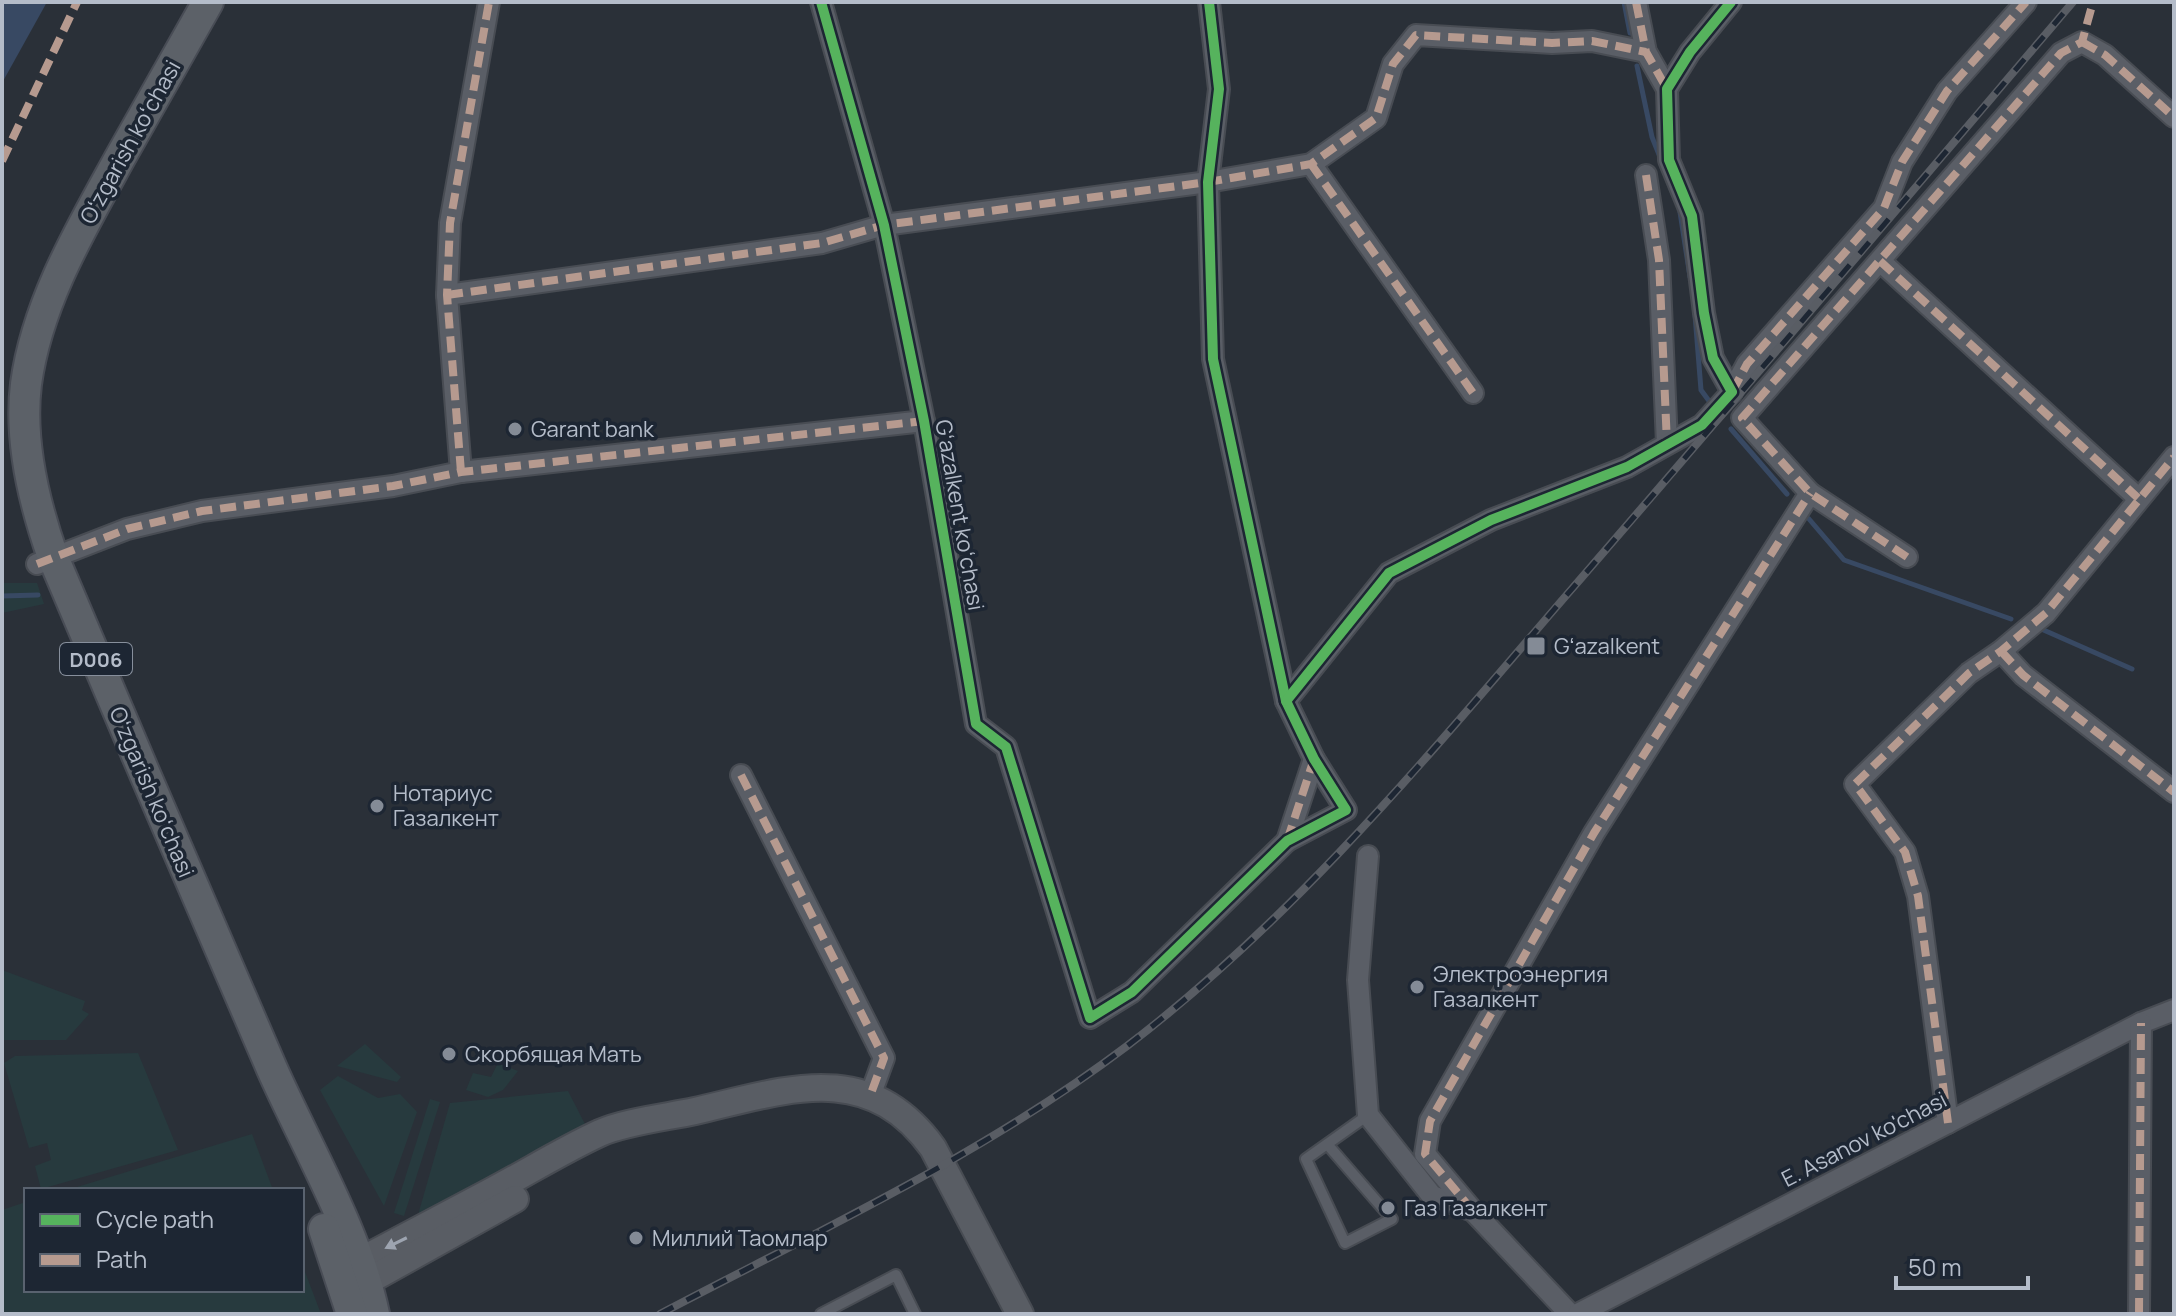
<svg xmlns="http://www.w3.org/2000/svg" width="2176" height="1316" viewBox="0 0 2176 1316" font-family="Manrope,sans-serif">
	<rect width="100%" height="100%" fill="#2a3038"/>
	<!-- green -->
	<g fill="#273a3e">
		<polygon points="2,583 37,583 44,604 2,613"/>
		<polygon points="2,970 85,1001 82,1010 89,1014 66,1040 2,1040"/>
		<polygon points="365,1044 401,1077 397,1082 337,1066"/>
		<polygon points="138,1053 178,1150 41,1189 35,1166 51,1160 47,1143 29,1148 4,1063 15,1056"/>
		<polygon points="498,1063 518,1071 503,1090 488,1097 466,1090 473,1073 491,1077"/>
		<polygon points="338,1076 378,1098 400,1094 417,1112 384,1206 320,1090"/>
		<polygon points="568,1091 586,1126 418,1215 450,1103"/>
		<polygon points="430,1099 440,1102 404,1216 394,1213"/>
		<polygon points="252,1134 273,1190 67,1190"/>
		<polygon points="26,1202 26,1290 302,1290 302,1264 321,1314 2,1314 2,1210"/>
	</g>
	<!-- water -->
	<polygon fill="#384963" points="2,2 47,2 2,83"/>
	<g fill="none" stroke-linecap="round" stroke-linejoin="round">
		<!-- stream -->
		<g stroke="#384963" stroke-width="5">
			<polyline points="1624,2 1630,33"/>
			<polyline points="1637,66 1652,137 1660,157"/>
			<polyline points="1680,212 1690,277"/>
			<polyline points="1695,315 1701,390 1712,405"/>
			<polyline points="1731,429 1787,494"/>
			<polyline points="1809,519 1844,560 2011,619"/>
			<polyline points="2,596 38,595"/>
			<polyline points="2039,628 2132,669"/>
		</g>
		<!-- lane casing -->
		<g stroke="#484c53" stroke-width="14">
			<g id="lane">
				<polyline points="1327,1144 1392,1219 1345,1243 1306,1159 1368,1115"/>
				<polyline points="821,1314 896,1275 915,1314"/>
			</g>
		</g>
		<!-- street casing -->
		<g stroke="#484c53" stroke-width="24">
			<g id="street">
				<polyline points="821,2 884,225 924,421 976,724 1006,747 1090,1018 1132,992 1287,841 1346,810 1314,759 1286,701 1213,359 1208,182 1219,89 1209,2"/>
				<polyline points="1636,2 1646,52 1667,89"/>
				<polyline points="1311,164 1473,393"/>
				<polyline points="1646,175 1659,260 1667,444"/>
				<polyline points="1880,261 2138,498"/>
				<polyline points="447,295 822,243 884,225 1208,182 1311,164 1376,118 1393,64 1416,35 1552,43 1592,41 1646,52"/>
				<polyline points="1732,392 1747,364 1884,208 1902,162 1947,91 2026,2"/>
				<polyline points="461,472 447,295 450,223 489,2"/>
				<polyline points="1907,557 1810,493 1742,418 2061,53 2082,42 2105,55 2174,117"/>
				<polyline points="37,564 127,529 202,511 393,486 461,472 924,421"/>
				<polyline points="2001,651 2023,675 2174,792"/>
				<polyline points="1286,701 1389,573 1491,520 1627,467 1702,425 1732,392 1713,358 1704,313 1692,216 1669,160 1667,89 1690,52 1731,2"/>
				<polyline points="741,775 884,1058 870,1096"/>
				<polyline points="1287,841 1314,759"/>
				<polyline points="1368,856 1358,980 1368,1115 1432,1196 1473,1211 1570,1314"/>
				<polyline points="1948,1123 1918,896 1905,852 1855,784 1969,673 2001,651 2046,613 2174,457"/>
				<polyline points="1473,1211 1425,1154 1430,1121 1594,833 1810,493"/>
				<polyline points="1578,1314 2141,1023 2174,1010"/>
				<polyline points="2139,1314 2141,1023"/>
			</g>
		</g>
		<!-- secondary casing -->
		<g stroke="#484c53" stroke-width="30">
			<g id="secondary">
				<path d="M341,1271C391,1244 442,1218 492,1191C528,1172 563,1150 600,1133C624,1122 667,1117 695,1111C786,1090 868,1058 933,1148L1020,1314"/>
				<polyline points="350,1291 515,1199"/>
			</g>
		</g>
		<!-- primary casing -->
		<g stroke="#484c55" stroke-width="34">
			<g id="primary">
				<path d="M208,2C179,53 150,104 121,156C82,227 37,302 26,384C19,441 34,503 53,557C125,728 198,899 272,1069C306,1146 357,1232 374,1314"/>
				<polyline points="324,1229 352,1314"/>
			</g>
		</g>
		<!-- lane -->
		<use href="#lane" stroke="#5a5e66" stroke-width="10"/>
		<!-- street -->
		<use href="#street" stroke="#5a5e66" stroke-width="20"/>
		<!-- secondary -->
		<use href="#secondary" stroke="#595d64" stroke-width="26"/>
		<!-- primary -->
		<use href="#primary" stroke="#5c6168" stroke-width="30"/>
		<!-- rail casing -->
		<g stroke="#595d64" stroke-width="8">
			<path id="rail" d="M660,1314C818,1231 983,1155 1127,1046C1293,920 1428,756 1564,598C1735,401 1904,201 2073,2"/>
		</g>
		<!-- rail -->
		<use href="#rail" stroke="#1d2633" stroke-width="5" stroke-dasharray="15" stroke-linecap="butt"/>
		<!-- quiet -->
		<g stroke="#b69a8f" stroke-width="8" stroke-dasharray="16 8" stroke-linecap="butt">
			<polyline points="1636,2 1646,52 1667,89"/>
			<polyline points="2082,42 2105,55 2174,117"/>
			<polyline points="2,161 77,2"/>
			<polyline points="1311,164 1473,393"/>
			<polyline points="1646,175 1659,260 1667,444"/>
			<polyline points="1880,261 2138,498"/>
			<polyline points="447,295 822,243 884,225 1208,182 1311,164 1376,118 1393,64 1416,35 1552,43 1592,41 1646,52"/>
			<polyline points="1732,392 1747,364 1884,208 1902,162 1947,91 2026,2"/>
			<polyline points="461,472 447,295 450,223 489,2"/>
			<polyline points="1907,557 1810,493 1742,418 2061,53 2082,42 2093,2"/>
			<polyline points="37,564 127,529 202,511 393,486 461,472 924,421"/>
			<polyline points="2001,651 2023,675 2174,792"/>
			<polyline points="741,775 884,1058 870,1096"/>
			<polyline points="1287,841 1314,759"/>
			<polyline points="1948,1123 1918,896 1905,852 1855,784 1969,673 2001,651 2046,613 2174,457"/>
			<polyline points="1473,1211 1425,1154 1430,1121 1594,833 1810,493"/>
			<polyline points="2139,1314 2141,1023"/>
		</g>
		<!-- cycleway casing -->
		<g stroke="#1d2633" stroke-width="15">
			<g id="cycleway">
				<polyline points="821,2 884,225 924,421 976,724 1006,747 1090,1018 1132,992 1287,841 1346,810 1314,759 1286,701 1213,359 1208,182 1219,89 1209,2"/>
				<polyline points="1286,701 1389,573 1491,520 1627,467 1702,425 1732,392 1713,358 1704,313 1692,216 1669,160 1667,89 1690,52 1731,2"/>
			</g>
		</g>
		<!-- cycleway -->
		<use href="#cycleway" stroke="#56b35d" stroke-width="10"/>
	</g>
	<!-- one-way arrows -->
	<defs><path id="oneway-solid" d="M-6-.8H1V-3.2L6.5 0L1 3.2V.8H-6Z" transform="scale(2)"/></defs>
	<use fill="#9da4b0" href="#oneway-solid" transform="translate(396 1243) rotate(154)"/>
	<!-- markers -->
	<g fill="#848b96" stroke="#1d2633" stroke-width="3">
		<circle cx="515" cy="429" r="8"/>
		<rect x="1526" y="636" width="20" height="20" rx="4"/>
		<circle cx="377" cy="806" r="8"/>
		<circle cx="1417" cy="987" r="8"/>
		<circle cx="449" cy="1054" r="8"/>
		<circle cx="1388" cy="1208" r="8"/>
		<circle cx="636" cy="1238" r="8"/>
	</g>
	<g text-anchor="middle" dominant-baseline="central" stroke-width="7" stroke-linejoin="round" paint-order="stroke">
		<!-- shield labels -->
		<rect fill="#1d2633" stroke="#878f9c" stroke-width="2" x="60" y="643" width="72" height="32" rx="6"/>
		<g font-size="20" font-weight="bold" fill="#b4bcc9">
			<text x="96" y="659">D006</text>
		</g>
		<!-- street labels -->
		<g font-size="22" fill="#b4bcc9" stroke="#1d2633">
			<text transform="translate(130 142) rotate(-61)">Oʻzgarish koʻchasi</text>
			<text transform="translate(960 515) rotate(80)">Gʻazalkent koʻchasi</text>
			<text transform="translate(152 792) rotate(67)">Oʻzgarish koʻchasi</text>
			<text transform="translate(1864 1139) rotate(-27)">E. Asanov ko'chasi</text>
		</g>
		<!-- poi labels -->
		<g font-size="22" fill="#b4bcc9" stroke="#1d2633" text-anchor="start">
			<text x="531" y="429">Garant bank</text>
			<text x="1554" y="646">Gʻazalkent</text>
			<text x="393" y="793">Нотариус<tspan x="393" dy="25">Газалкент</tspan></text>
			<text x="1433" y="974">Электроэнергия<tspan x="1433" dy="25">Газалкент</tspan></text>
			<text x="465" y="1054">Скорбящая Мать</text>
			<text x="1404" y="1208">Газ Газалкент</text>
			<text x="652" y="1238">Миллий Таомлар</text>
		</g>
	</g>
	<!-- border -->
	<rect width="2176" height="1316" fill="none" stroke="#b4bcc9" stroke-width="8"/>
	<!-- legend -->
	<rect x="24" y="1188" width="280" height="104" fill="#1d2633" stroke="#59626f" stroke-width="2"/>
	<rect x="40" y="1214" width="40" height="12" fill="#56b35d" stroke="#59626f" stroke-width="2"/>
	<text x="96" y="1228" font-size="24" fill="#b4bcc9">Cycle path</text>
	<rect x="40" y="1254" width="40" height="12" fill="#b69a8f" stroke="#59626f" stroke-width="2"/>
	<text x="96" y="1268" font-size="24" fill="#b4bcc9">Path</text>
	<!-- scale -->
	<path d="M1896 1276v12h132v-12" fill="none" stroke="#b4bcc9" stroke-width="4"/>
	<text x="1908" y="1276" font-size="24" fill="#b4bcc9" stroke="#1d2633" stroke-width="6" paint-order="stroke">50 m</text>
</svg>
